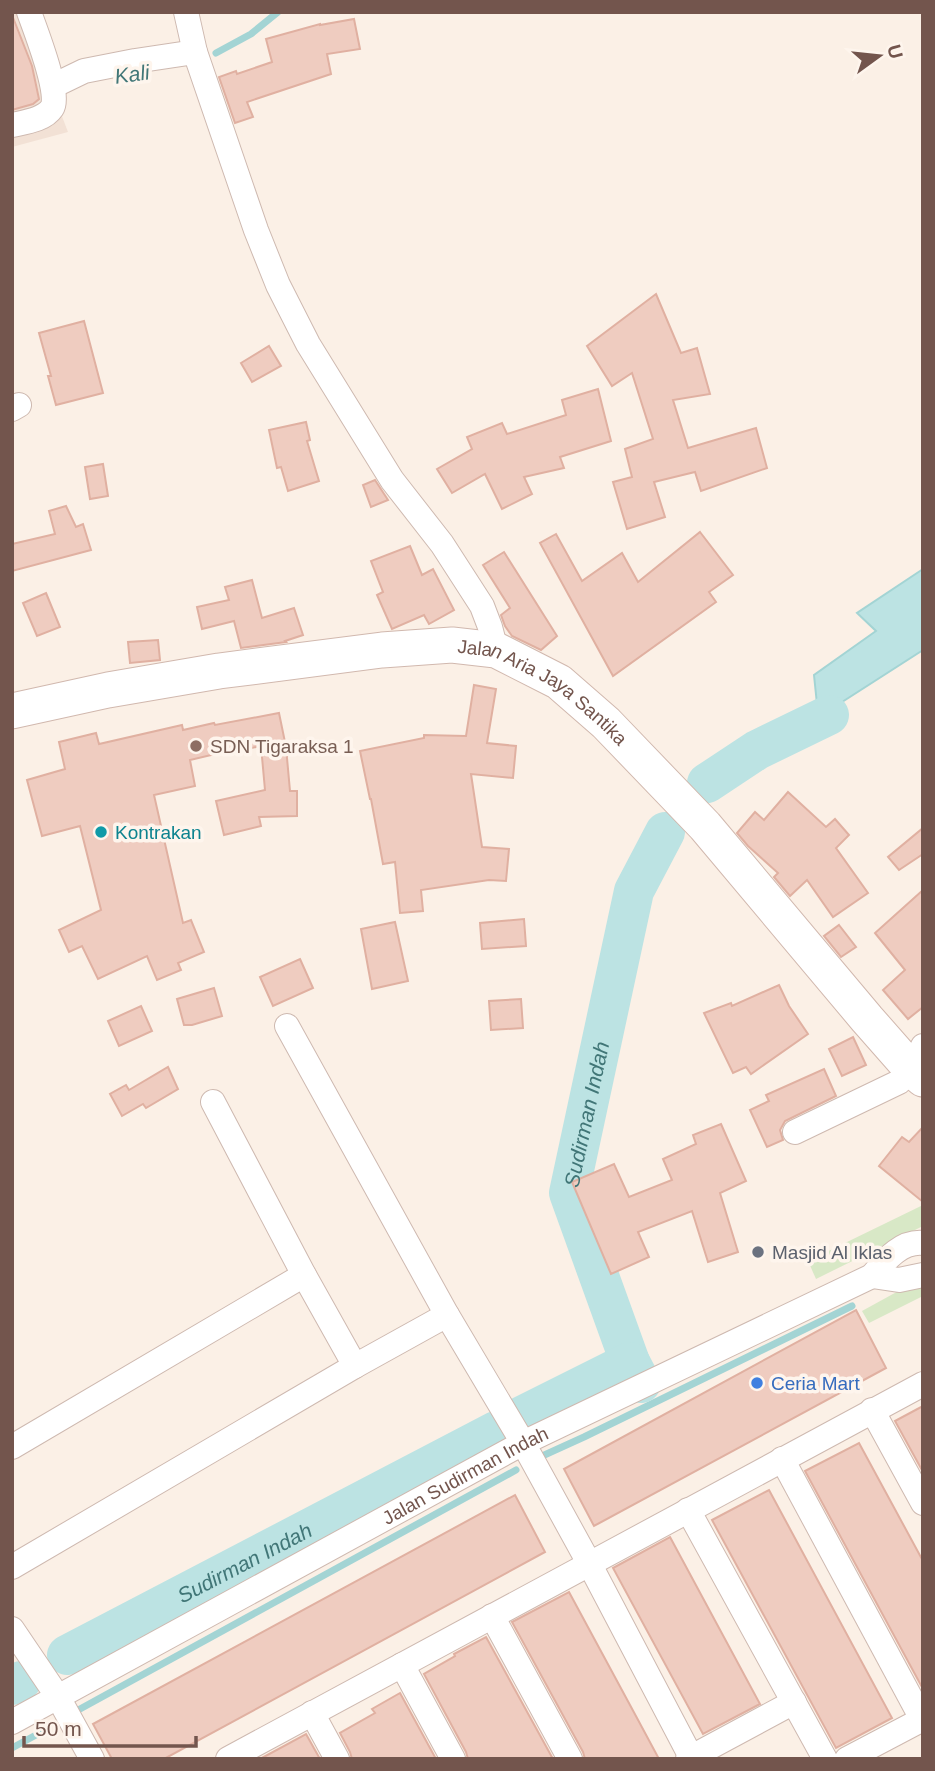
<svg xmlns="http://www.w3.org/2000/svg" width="935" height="1771" viewBox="0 0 935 1771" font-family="Arial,sans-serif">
	<rect width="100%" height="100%" fill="#fbf0e6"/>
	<!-- residential -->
	<polygon fill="#f2e1d5" points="12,12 22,12 68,132 12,147"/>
	<!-- green -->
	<g fill="#d8e8c6">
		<polygon points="923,1205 923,1226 816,1279 808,1261"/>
		<polygon points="923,1281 923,1296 869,1323 862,1311 913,1283"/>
	</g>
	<!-- water -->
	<polygon fill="#bce3e3" stroke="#a3d4d4" stroke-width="2" points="923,569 923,650 839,704 829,715 817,704 814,675 876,631 857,613"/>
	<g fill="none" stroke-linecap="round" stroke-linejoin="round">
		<!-- stream -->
		<g stroke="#a3d4d4" stroke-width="7">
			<polyline points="216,53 251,34 278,12"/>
			<polyline points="540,1457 584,1437 852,1306"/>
			<polyline points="80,1709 516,1470"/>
			<polyline points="12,1748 47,1729"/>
		</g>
		<!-- river -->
		<g stroke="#bce3e3" stroke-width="40">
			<polyline points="707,783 757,750 829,715"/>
			<path id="s1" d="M641,1383L630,1362L569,1193L634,891L665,832"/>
			<polyline points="522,1416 630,1362"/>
			<path id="s2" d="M67,1655L496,1431"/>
			<polyline points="12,1685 21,1681"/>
		</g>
	</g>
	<!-- building -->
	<g fill="#efccc0" stroke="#e0b0a1" stroke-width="2">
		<polygon points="12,15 32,66 39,99 33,104 12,110"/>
		<polygon points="354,19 360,49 327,54 331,74 247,102 253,117 235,123 219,77 236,71 237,74 272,62 266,39 320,24 320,25"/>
		<polygon points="656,294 681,353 697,348 710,394 673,400 688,448 756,428 767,468 701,491 695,472 654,482 665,517 627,529 613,482 632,477 625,449 653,439 632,373 612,386 587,346"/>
		<polygon points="84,321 103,393 56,405 48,376 51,376 39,333"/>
		<polygon points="269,346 281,366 252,382 241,363"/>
		<polygon points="598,389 611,441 560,457 564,468 524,477 532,494 502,509 485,474 452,493 437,469 472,449 467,437 502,423 507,434 566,415 562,400"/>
		<polygon points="306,422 310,440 307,441 319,481 288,491 281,467 277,468 269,430"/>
		<polygon points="103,464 108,496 90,499 85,467"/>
		<polygon points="375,480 388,500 371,507 363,485"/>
		<polygon points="66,506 76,527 83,524 91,550 12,571 12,544 55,534 49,511"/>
		<polygon points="700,532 733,575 709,592 716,602 613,676 540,543 556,534 582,581 622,553 638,582"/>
		<polygon points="410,546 422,575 433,569 454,610 429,624 424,615 392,629 377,595 383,592 371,561"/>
		<polygon points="504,552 557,636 541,650 512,636 505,626 501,615 510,608 483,565"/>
		<polygon points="252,580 262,618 294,608 303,635 285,641 286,642 241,648 234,621 202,629 197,607 229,600 225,587"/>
		<polygon points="46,593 60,627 37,636 23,603"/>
		<polygon points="158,640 160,660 130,663 128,642"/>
		<polygon points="474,685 496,689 487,743 516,746 513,778 471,774 482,847 509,849 506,881 489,880 421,890 423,911 400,913 395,862 383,864 371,799 370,799 360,751 424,738 424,735 466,736"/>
		<polygon points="279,713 286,747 290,791 297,791 297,816 259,817 261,826 224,835 216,801 265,790 261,746 228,753 228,751 190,760 195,786 154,795 183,923 191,920 204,952 178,963 181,970 157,980 147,956 98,979 82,946 69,952 59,930 101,910 80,826 42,836 27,780 65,769 59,742 96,733 99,744 182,725 183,730 214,723 215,725"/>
		<polygon points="788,792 826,827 835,819 849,835 836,848 868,893 833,917 807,880 790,896 774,877 778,873 748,846 737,833 755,812 764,820"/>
		<polygon points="923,828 923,854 899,870 888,857"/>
		<polygon points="923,890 923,1007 908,1019 883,990 905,970 875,933"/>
		<polygon points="524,919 526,946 482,949 480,923"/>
		<polygon points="395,922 408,981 372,989 361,929"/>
		<polygon points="839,925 856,947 841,957 824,936"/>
		<polygon points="300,959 313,988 273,1006 260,977"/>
		<polygon points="779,985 789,1006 808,1034 751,1074 746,1067 733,1073 704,1013 731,1003 732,1006"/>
		<polygon points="214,988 222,1016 192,1025 184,1025 177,999"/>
		<polygon points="521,999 523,1028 491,1030 489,1001"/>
		<polygon points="141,1006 152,1031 119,1046 108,1021"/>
		<polygon points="853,1037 866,1065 842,1076 829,1049"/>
		<polygon points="168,1067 178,1089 146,1108 143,1104 122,1116 110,1094 126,1085 129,1090"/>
		<polygon points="824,1069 836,1096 785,1121 780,1130 783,1140 767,1147 750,1110 769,1101 766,1095"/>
		<polygon points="721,1124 746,1181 720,1193 738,1252 708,1262 692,1211 638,1232 649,1257 611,1274 572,1182 614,1164 629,1197 672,1180 663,1159 696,1144 693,1135"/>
		<polygon points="923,1127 923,1202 879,1166 902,1137 909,1142"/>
		<polygon points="856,1310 886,1368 594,1526 564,1469"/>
		<polygon points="923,1406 923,1472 895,1421"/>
		<polygon points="859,1443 923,1561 923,1689 805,1471"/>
		<polygon points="769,1490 892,1718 836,1748 712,1520"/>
		<polygon points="515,1495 545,1552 164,1759 112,1759 93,1724"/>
		<polygon points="670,1537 760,1704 703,1734 613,1568"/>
		<polygon points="569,1592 637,1718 659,1759 585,1759 583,1752 512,1622"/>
		<polygon points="486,1637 553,1759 468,1759 466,1752 424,1674 455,1656 454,1654"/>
		<polygon points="400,1693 436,1759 352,1759 350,1752 340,1733 375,1713 372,1709"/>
		<polygon points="306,1734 320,1759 260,1759"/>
	</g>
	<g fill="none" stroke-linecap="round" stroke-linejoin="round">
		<!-- street casing -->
		<g stroke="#ceb9b0" stroke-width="26">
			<g id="street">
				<polyline points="186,12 195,52 256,230 278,285 308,344 392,480 442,544 482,606 490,627 496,650"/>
				<polyline points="53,86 84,71 135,61 195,52"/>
				<path d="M12,125C25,122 44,120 52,108C61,95 35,29 29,12"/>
				<polyline points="12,409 19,405"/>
				<polyline points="287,1026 447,1315 523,1443 589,1563 691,1757"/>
				<polyline points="213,1102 304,1275 355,1366"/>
				<polyline points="795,1132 899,1082 911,1069 923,1046"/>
				<polyline points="872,1276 899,1280 923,1275"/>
				<polyline points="872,1410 923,1503"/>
				<polyline points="12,1447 304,1275"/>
				<polyline points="782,1459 922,1719"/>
				<polyline points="688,1510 825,1759"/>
				<polyline points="12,1567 355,1366 447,1315"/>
				<polyline points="492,1616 570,1759"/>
				<polyline points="12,1629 58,1697 92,1759"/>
				<polyline points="402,1665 453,1759"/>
				<polyline points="312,1713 337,1759"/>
				<path id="s3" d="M12,1722L523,1443L872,1276C885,1261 900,1241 923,1243"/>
				<polyline points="228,1759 923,1384"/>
				<polyline points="688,1759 794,1702"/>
				<polyline points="847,1759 923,1719"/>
			</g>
		</g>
		<!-- secondary casing -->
		<g stroke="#d1b8ae" stroke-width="37">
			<g id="secondary">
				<path id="s4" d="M12,711L108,690L219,671L382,650L452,645L496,650L559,682L606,723L705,826L867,1019L911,1069L923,1079"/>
			</g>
		</g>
		<!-- street -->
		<use href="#street" stroke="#fff" stroke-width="24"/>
		<!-- secondary -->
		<use href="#secondary" stroke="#fff" stroke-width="35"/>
	</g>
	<!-- markers -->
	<circle fill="#8d6e63" stroke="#fef5ed" stroke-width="2.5" cx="196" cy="746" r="7"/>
	<circle fill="#0f9aa8" stroke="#fef5ed" stroke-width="2.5" cx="101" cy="832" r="7"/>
	<circle fill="#6b7280" stroke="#fef5ed" stroke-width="2.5" cx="758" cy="1252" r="7"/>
	<circle fill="#3f7fe0" stroke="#fef5ed" stroke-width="2.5" cx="757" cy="1383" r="7"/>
	<g text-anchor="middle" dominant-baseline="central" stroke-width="7" stroke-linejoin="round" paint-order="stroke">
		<!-- street labels -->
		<g font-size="19" fill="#73554d" stroke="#fef5ed">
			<text stroke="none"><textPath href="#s4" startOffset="550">Jalan Aria Jaya Santika</textPath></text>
			<text stroke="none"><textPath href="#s3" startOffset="516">Jalan Sudirman Indah</textPath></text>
		</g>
		<!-- education labels -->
		<g font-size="19" fill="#785e54" stroke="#fef5ed" text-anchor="start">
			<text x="210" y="746">SDN Tigaraksa 1</text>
		</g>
		<!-- culture labels -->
		<g font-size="19" fill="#0d838f" stroke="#fef5ed" text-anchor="start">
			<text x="115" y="832">Kontrakan</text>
		</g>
		<!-- worship labels -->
		<g font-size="19" fill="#5b616d" stroke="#fef5ed" text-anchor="start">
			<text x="772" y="1252">Masjid Al Iklas</text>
		</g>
		<!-- shop labels -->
		<g font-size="19" fill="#366cbe" stroke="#fef5ed" text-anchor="start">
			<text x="771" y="1383">Ceria Mart</text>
		</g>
		<!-- water labels -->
		<g font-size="21" font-style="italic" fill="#417677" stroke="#fef5ed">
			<text transform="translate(132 74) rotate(-8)">Kali</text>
			<text stroke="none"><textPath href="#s1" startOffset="284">Sudirman Indah</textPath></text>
			<text stroke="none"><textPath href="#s2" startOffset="200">Sudirman Indah</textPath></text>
		</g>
	</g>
	<!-- border -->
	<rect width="935" height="1771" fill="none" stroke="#73554d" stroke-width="28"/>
	<!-- north arrow -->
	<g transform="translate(879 56) rotate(75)" stroke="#fef5ed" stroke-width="5" paint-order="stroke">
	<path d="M0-5L12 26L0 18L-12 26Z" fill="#73554d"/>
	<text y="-10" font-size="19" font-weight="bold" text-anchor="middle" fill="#73554d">U</text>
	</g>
	<!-- scale -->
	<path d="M24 1736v10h172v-10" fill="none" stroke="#73554d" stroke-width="3.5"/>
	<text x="35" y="1736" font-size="21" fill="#73554d" stroke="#fef5ed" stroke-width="5" paint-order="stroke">50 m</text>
</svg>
